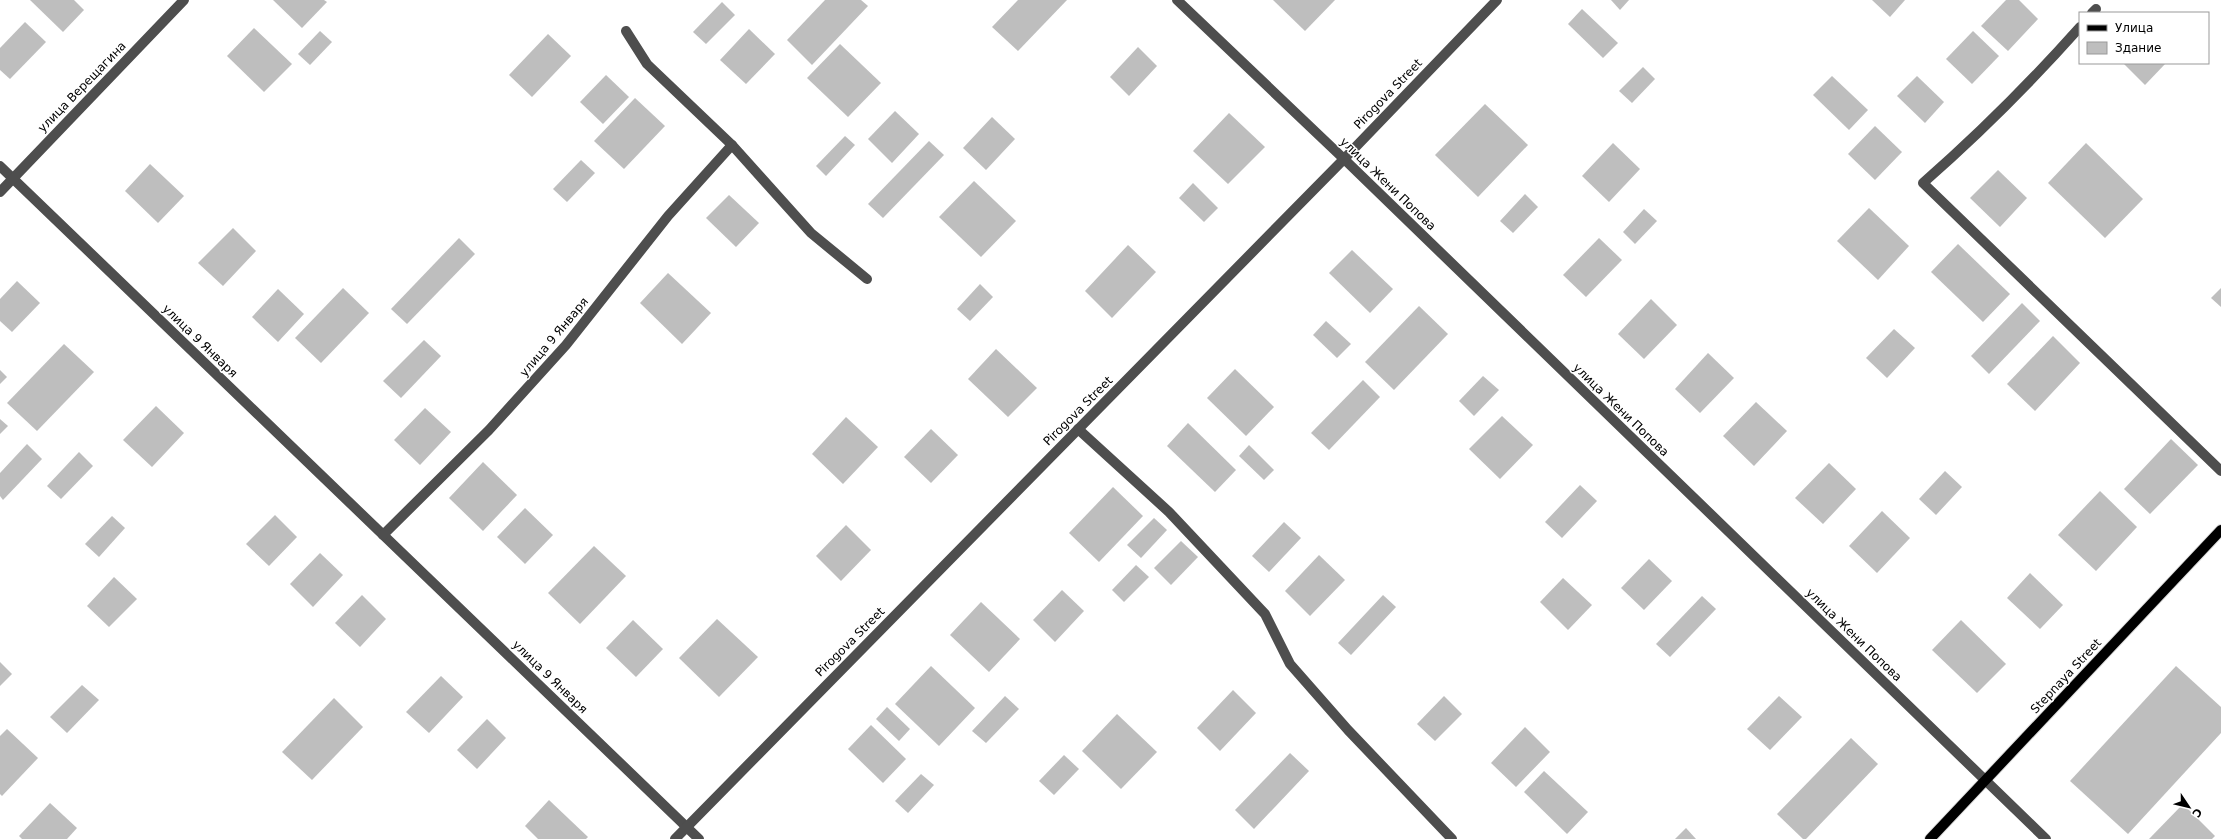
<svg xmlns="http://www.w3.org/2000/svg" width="2221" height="839" viewBox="0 0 2221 839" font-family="'DejaVu Sans',sans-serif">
	<rect width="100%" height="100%" fill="#fff"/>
	<!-- building -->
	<g fill="#bebebe">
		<polygon points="30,0 74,0 84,10 63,32"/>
		<polygon points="273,0 324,0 327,2 302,28"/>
		<polygon points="825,0 861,0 868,6 812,65 787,40"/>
		<polygon points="1018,0 1067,0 1018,51 992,27"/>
		<polygon points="1273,0 1335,0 1305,31"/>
		<polygon points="1611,0 1629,0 1620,10"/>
		<polygon points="1872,0 1905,0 1890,17"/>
		<polygon points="2006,0 2019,0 2038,19 2008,51 1981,26"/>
		<polygon points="722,2 735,15 706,44 693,32"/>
		<polygon points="1582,9 1618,43 1603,58 1568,24"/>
		<polygon points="25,22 46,42 10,79 0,70 0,48"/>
		<polygon points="254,28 292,64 264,92 227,56"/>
		<polygon points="749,29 775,54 746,84 720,60"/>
		<polygon points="320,31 332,42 310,65 298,54"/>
		<polygon points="1973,31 1999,56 1972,84 1946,59"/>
		<polygon points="548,34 571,56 532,97 509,75"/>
		<polygon points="840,44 881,83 848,117 807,78"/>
		<polygon points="1138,47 1157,66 1129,96 1110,77"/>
		<polygon points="2123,63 2166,63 2145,85"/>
		<polygon points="1643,67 1655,79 1632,103 1619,91"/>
		<polygon points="606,75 629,97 603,124 580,102"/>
		<polygon points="1832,76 1868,110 1849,130 1813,95"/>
		<polygon points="1917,76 1944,102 1925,123 1897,96"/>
		<polygon points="635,98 665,126 624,169 594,141"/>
		<polygon points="1485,104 1528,145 1478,197 1435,155"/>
		<polygon points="895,111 919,134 892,163 868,139"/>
		<polygon points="1229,113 1265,147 1228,184 1193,151"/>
		<polygon points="992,117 1015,139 986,170 963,148"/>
		<polygon points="1875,126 1902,152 1875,180 1848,154"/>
		<polygon points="845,136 855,145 826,176 816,166"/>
		<polygon points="929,141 944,155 883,218 868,204"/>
		<polygon points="1613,143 1640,169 1609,202 1582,176"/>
		<polygon points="2086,143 2143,199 2105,238 2048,183"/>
		<polygon points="581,160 595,173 567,202 553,189"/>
		<polygon points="150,164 184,196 158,223 125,191"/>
		<polygon points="1998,170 2027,198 2000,227 1970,198"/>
		<polygon points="974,181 1016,221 981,257 939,217"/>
		<polygon points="1193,183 1218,208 1204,222 1179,198"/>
		<polygon points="1525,194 1538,207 1513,233 1500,221"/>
		<polygon points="729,195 759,223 736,247 706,218"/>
		<polygon points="1869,208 1909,246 1878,280 1837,241"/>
		<polygon points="1644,209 1657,221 1635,244 1623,232"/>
		<polygon points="233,228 256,251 223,286 198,263"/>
		<polygon points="459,238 475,254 407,324 391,309"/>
		<polygon points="1599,238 1622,260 1586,297 1563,275"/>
		<polygon points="1958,244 2010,294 1983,322 1931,272"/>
		<polygon points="1128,245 1156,272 1112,318 1085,291"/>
		<polygon points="1352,250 1393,289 1370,313 1329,273"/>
		<polygon points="668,273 711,313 682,344 640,303"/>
		<polygon points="17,281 40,303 12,332 0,321 0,299"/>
		<polygon points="980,284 993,297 970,321 957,309"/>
		<polygon points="343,288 369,313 321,363 295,338"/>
		<polygon points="2221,288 2221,307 2211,298"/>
		<polygon points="278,289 304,314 278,342 252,317"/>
		<polygon points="1651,299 1677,325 1644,359 1618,334"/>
		<polygon points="2022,303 2040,321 1989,374 1971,356"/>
		<polygon points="1419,306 1448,334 1394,390 1365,362"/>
		<polygon points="1326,321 1351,344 1337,358 1313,335"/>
		<polygon points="1894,329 1915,348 1887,378 1866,358"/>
		<polygon points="2053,336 2080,363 2035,411 2007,384"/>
		<polygon points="424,340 441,356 401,398 383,381"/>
		<polygon points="64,344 94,372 37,431 7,403"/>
		<polygon points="996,349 1037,388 1008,417 968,379"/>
		<polygon points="1708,353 1734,378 1700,413 1675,389"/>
		<polygon points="1235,369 1274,407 1246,436 1207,398"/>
		<polygon points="0,370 7,377 0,384"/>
		<polygon points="1483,376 1499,390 1474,416 1459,401"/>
		<polygon points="1363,380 1380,397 1329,450 1311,433"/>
		<polygon points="1756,402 1787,431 1754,466 1723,436"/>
		<polygon points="156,406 184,433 152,467 123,440"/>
		<polygon points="425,408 451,432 420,465 394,440"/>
		<polygon points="1502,416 1533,445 1500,479 1469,449"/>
		<polygon points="846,417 878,447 843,484 812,454"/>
		<polygon points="0,419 8,426 0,434"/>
		<polygon points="1188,423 1236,470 1215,492 1167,446"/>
		<polygon points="931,429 958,455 931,483 904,457"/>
		<polygon points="2171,439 2198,465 2150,514 2124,489"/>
		<polygon points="27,444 42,459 3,500 0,496 0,473"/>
		<polygon points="1249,445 1274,470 1264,480 1239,456"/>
		<polygon points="79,452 93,466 61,499 47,486"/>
		<polygon points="483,462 517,495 483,531 449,498"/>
		<polygon points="1829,463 1856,489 1823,524 1795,498"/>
		<polygon points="1945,471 1962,487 1936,515 1919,499"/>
		<polygon points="1580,485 1597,501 1562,538 1545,522"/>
		<polygon points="1113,487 1143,516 1099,562 1069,533"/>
		<polygon points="2100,491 2137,527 2096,571 2058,535"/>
		<polygon points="525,508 553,535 525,564 497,537"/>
		<polygon points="1882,511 1910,538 1877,573 1849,546"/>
		<polygon points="275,515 297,537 269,566 246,544"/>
		<polygon points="112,516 125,528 99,557 85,544"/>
		<polygon points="1154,518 1167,530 1141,558 1127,545"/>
		<polygon points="1284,522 1301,538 1269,572 1252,556"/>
		<polygon points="846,525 871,550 841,581 816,556"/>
		<polygon points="1181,541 1198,557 1171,585 1154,568"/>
		<polygon points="594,546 626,576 580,624 548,593"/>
		<polygon points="320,553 343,575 313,607 290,584"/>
		<polygon points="1319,555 1345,580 1310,616 1285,591"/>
		<polygon points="1649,559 1672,581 1644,610 1621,588"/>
		<polygon points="1136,565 1149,577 1124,602 1112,590"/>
		<polygon points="2030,573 2063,605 2040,629 2007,598"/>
		<polygon points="114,577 137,599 109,627 87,606"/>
		<polygon points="1563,578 1592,605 1568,630 1540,602"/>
		<polygon points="1062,590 1084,611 1055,642 1033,620"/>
		<polygon points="362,595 386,619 360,647 335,623"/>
		<polygon points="1383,595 1396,607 1351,655 1338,643"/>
		<polygon points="1702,596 1716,609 1670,657 1656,644"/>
		<polygon points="981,602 1020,639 989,672 950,635"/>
		<polygon points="717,619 758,657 719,697 679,658"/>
		<polygon points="633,620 663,649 636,677 606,648"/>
		<polygon points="1961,620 2006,664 1977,693 1932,650"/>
		<polygon points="0,662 12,674 0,686"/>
		<polygon points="931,666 975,708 939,746 895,704"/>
		<polygon points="2176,666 2221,707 2221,733 2128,834 2070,781"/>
		<polygon points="441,676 463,697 429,733 406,712"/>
		<polygon points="82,685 99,700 67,733 50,717"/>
		<polygon points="1233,690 1256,713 1220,751 1197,728"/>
		<polygon points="1005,696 1019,709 986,743 972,731"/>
		<polygon points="1444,696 1462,714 1435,741 1417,724"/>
		<polygon points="1779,696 1802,717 1770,750 1747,729"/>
		<polygon points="334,698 363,727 312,780 282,752"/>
		<polygon points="887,707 910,729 899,741 876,719"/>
		<polygon points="1117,714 1157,752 1121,789 1082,751"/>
		<polygon points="487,719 506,738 477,769 457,750"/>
		<polygon points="871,725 906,759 883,783 848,749"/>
		<polygon points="1525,727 1550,752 1516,787 1491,763"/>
		<polygon points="7,729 38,758 2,796 0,794 0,736"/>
		<polygon points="1851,738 1878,764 1806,839 1803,839 1777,814"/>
		<polygon points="1290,753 1309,771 1254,829 1235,810"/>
		<polygon points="1064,755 1079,769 1054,795 1039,781"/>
		<polygon points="1544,771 1588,812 1567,834 1524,792"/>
		<polygon points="921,774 934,785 908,813 895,801"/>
		<polygon points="549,800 588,837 586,839 538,839 525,826"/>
		<polygon points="50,803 77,828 67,839 22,839 19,836"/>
		<polygon points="2183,804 2215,836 2212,839 2149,839"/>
		<polygon points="1686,828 1696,839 1675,839"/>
	</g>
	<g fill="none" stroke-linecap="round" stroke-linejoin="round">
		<!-- major casing -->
		<g stroke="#dbdbdb" stroke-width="12">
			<polyline id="major" points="1930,839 2221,530"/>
		</g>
		<!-- minor -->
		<g stroke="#4e4e4e" stroke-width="10">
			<polyline points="1177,0 1344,159 2046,839"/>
			<polyline points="2092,13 2096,9"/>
			<path d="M2080,27C2031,82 1979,134 1923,183L2221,471"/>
			<polyline points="626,31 647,64 732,145 811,233 867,279"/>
			<polyline points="0,166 699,839"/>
			<polyline points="0,192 184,0"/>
			<polyline points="1078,429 1169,512 1265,614 1290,664 1348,730 1452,839"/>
			<polyline points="383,535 489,430 566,345 668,216 732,145"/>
			<polyline points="675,839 1344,159 1497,0"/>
		</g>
		<!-- major -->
		<use href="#major" stroke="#000" stroke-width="10"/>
	</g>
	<g text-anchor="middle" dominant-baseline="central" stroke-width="3" stroke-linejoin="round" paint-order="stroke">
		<!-- street labels -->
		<g font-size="12" fill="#000" stroke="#fff">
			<text transform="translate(82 87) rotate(-46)">улица Верещагина</text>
			<text transform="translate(1388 94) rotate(-46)">Pirogova Street</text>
			<text transform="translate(1388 184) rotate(44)">улица Жени Попова</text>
			<text transform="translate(554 337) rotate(-50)">улица 9 Января</text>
			<text transform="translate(200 341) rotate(44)">улица 9 Января</text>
			<text transform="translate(1621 410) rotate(44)">улица Жени Попова</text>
			<text transform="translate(1078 411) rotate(-45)">Pirogova Street</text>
			<text transform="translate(1854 635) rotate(44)">улица Жени Попова</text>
			<text transform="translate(850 642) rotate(-45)">Pirogova Street</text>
			<text transform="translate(2066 676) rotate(-47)">Stepnaya Street</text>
			<text transform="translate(550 677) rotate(44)">улица 9 Января</text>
		</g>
	</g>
	<!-- legend -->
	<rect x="2079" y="12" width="130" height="52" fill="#ffffff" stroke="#999999"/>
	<rect x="2087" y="25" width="20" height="6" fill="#000000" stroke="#999999"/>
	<text x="2115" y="32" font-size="12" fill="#000000">Улица</text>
	<rect x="2087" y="42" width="20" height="12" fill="#bebebe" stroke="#999999"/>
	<text x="2115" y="52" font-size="12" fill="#000000">Здание</text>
	<!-- north arrow -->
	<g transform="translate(2189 807) rotate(125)" stroke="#ffffff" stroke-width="3" paint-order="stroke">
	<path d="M0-3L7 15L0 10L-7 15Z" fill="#000000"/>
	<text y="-6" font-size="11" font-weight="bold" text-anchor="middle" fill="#000000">С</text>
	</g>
</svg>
